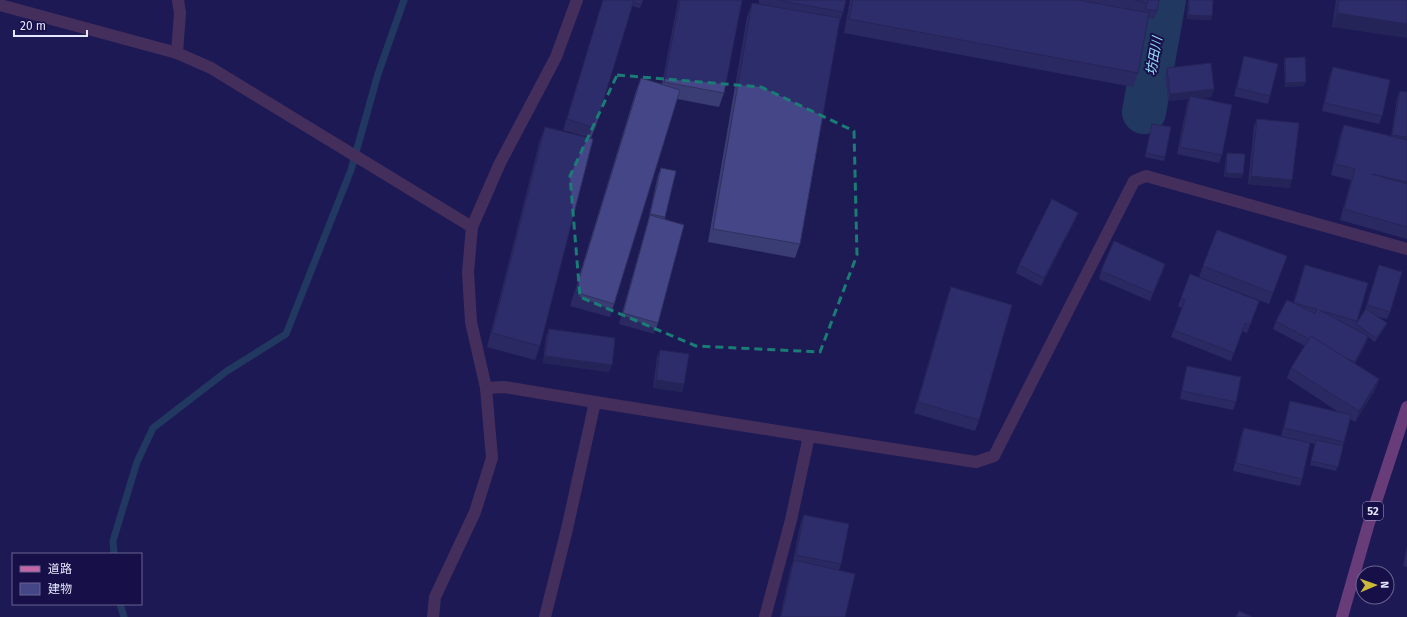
<svg xmlns="http://www.w3.org/2000/svg" width="1407" height="617" viewBox="0 0 1407 617" font-family="'Fira Sans','Noto Sans JP',sans-serif">
	<rect width="100%" height="100%" fill="#1e1a54"/>
	<g fill="none" stroke-linecap="round" stroke-linejoin="round">
		<!-- stream -->
		<g stroke="#265e6f" stroke-width="7">
			<polyline points="114,554 113,541 137,462 153,428 227,371 286,334 351,170 378,74 404,0"/>
			<polyline points="120,604 124,617"/>
		</g>
		<!-- river -->
		<polyline stroke="#265e6f" stroke-width="44" points="1144,112 1164,0"/>
		<!-- street -->
		<g stroke="#744866" stroke-width="12">
			<polyline points="0,5 177,53 211,68 472,227"/>
			<polyline points="177,53 180,13 178,0"/>
			<polyline points="486,388 504,387 595,402 567,529 545,617"/>
			<polyline points="595,402 809,436 791,520 765,617"/>
			<polyline points="809,436 976,462 994,456 1134,181 1146,176 1407,249"/>
			<polyline points="433,617 435,597 475,512 492,458 486,388 471,322 468,272 472,227 500,163 556,57 577,0"/>
		</g>
		<!-- primary -->
		<polyline stroke="#c266a7" stroke-width="12" points="1342,617 1368,526 1407,407"/>
	</g>
	<!-- wall -->
	<g fill="#3a3c74">
		<polygon points="603,0 643,0 640,8 632,6 595,128 591,138 563,130"/>
		<polygon points="678,0 742,0 724,93 719,107 677,99 614,304 610,317 570,306 636,91 641,78 662,84"/>
		<polygon points="759,0 846,0 843,12 839,24 800,244 795,258 708,242 747,17 752,3 759,4"/>
		<polygon points="850,0 1159,0 1157,11 1154,19 1148,18 1138,73 1133,87 844,33"/>
		<polygon points="1188,0 1213,0 1211,20 1187,19"/>
		<polygon points="1336,0 1407,0 1332,27"/>
		<polygon points="1244,56 1270,96 1268,104 1234,96"/>
		<polygon points="1285,58 1304,86 1285,87 1284,62"/>
		<polygon points="1333,67 1382,116 1379,124 1322,111 1330,75"/>
		<polygon points="1167,68 1214,89 1211,97 1199,98 1222,155 1219,163 1177,154 1187,104 1189,99 1168,101 1165,76"/>
		<polygon points="1400,91 1407,92 1407,239 1340,220 1351,180 1331,175 1340,136 1344,125 1391,137 1397,98"/>
		<polygon points="1257,119 1290,188 1248,184 1254,126"/>
		<polygon points="1152,124 1165,157 1164,161 1145,157 1151,128"/>
		<polygon points="545,127 540,346 535,360 487,347 540,140"/>
		<polygon points="1227,153 1241,178 1224,177 1226,157"/>
		<polygon points="661,168 665,217 665,219 658,323 654,334 619,324 648,221 658,175"/>
		<polygon points="1075,220 1041,286 1016,273 1019,265"/>
		<polygon points="1217,230 1287,256 1269,304 1199,277"/>
		<polygon points="1165,264 1150,301 1099,279 1101,271"/>
		<polygon points="1305,265 1357,321 1356,324 1365,310 1379,265 1390,312 1387,319 1378,317 1387,323 1385,327 1375,342 1368,337 1366,343 1355,364 1379,379 1375,390 1355,422 1350,419 1344,442 1336,471 1310,465 1315,444 1281,436 1288,409 1290,401 1340,413 1287,378 1291,368 1305,346 1273,329 1276,321 1293,303"/>
		<polygon points="1190,274 1259,301 1247,333 1242,331 1231,361 1171,337 1182,308 1178,306"/>
		<polygon points="951,287 979,420 975,431 914,413 947,298"/>
		<polygon points="549,329 609,372 543,363 546,337"/>
		<polygon points="660,350 684,384 682,392 653,388 657,357"/>
		<polygon points="1187,366 1236,402 1233,410 1180,399 1185,373"/>
		<polygon points="1244,428 1302,479 1300,486 1233,471 1241,436"/>
		<polygon points="804,515 841,564 839,570 845,617 780,617 790,571 793,561 801,522"/>
		<polygon points="1407,546 1407,567 1403,566"/>
	</g>
	<!-- shaded-wall -->
	<g fill="#30315e">
		<polygon points="1337,13 1407,24 1407,38 1332,27"/>
		<polygon points="1189,15 1212,16 1211,20 1187,19"/>
		<polygon points="1306,82 1304,86 1285,87 1286,83"/>
		<polygon points="1214,89 1211,97 1190,99 1190,96 1189,99 1168,101 1170,94"/>
		<polygon points="1226,173 1243,174 1241,178 1224,177"/>
		<polygon points="1251,176 1292,180 1290,188 1248,184"/>
		<polygon points="1078,213 1075,220 1041,286 1044,278"/>
		<polygon points="1165,264 1163,271 1150,301 1153,293"/>
		<polygon points="1387,323 1385,327 1375,342 1376,338"/>
		<polygon points="1368,336 1366,343 1352,370 1355,362"/>
		<polygon points="545,356 612,365 609,372 543,363"/>
		<polygon points="1379,379 1375,390 1355,422 1359,411"/>
		<polygon points="656,380 684,384 682,392 653,388"/>
	</g>
	<!-- building -->
	<g fill="#444687" stroke="#30315e">
		<polygon points="603,0 634,0 595,128 567,119"/>
		<polygon points="634,0 643,0 641,4 633,2"/>
		<polygon points="680,0 742,0 724,93 664,82"/>
		<polygon points="777,0 846,0 843,12"/>
		<polygon points="853,0 1078,0 1149,13 1138,73 849,19"/>
		<polygon points="1134,0 1148,0 1147,3"/>
		<polygon points="1148,0 1159,0 1157,11 1145,9"/>
		<polygon points="1189,0 1213,0 1212,16 1189,15"/>
		<polygon points="1339,0 1407,0 1407,24 1337,13"/>
		<polygon points="752,3 840,18 800,244 713,229"/>
		<polygon points="1244,56 1278,64 1270,96 1237,88"/>
		<polygon points="1305,57 1306,82 1286,83 1285,58"/>
		<polygon points="1211,63 1214,89 1170,94 1167,68"/>
		<polygon points="1333,67 1390,80 1382,116 1325,103"/>
		<polygon points="641,78 680,90 614,304 575,292"/>
		<polygon points="1400,91 1407,92 1407,137 1392,135"/>
		<polygon points="1190,96 1232,105 1222,155 1180,147"/>
		<polygon points="1257,119 1299,123 1292,180 1251,176"/>
		<polygon points="1152,124 1171,127 1165,157 1146,153"/>
		<polygon points="1344,125 1407,140 1407,182 1372,174 1407,184 1407,227 1344,209 1355,169 1335,164"/>
		<polygon points="545,127 593,139 540,346 492,333"/>
		<polygon points="1227,153 1245,154 1243,174 1226,173"/>
		<polygon points="661,168 676,171 665,217 650,214"/>
		<polygon points="1052,199 1078,213 1044,278 1019,265"/>
		<polygon points="650,215 684,225 658,323 623,313"/>
		<polygon points="1217,230 1287,256 1273,293 1203,266"/>
		<polygon points="1114,241 1165,264 1153,293 1101,271"/>
		<polygon points="1305,265 1368,283 1357,321 1319,310 1368,336 1355,362 1344,357 1311,336 1309,339 1276,321 1287,300 1315,314 1317,309 1294,303"/>
		<polygon points="1379,265 1402,272 1390,312 1367,305"/>
		<polygon points="1190,274 1259,301 1250,325 1245,323 1234,353 1174,330 1185,300 1181,298"/>
		<polygon points="951,287 1012,305 979,420 918,402"/>
		<polygon points="1366,309 1387,323 1376,338 1356,324"/>
		<polygon points="549,329 615,338 612,365 545,356"/>
		<polygon points="1311,336 1379,379 1359,411 1291,368"/>
		<polygon points="660,350 689,354 684,384 656,380"/>
		<polygon points="1187,366 1241,377 1236,402 1182,391"/>
		<polygon points="1290,401 1351,415 1344,442 1284,428"/>
		<polygon points="1244,428 1310,443 1302,479 1236,463"/>
		<polygon points="1316,440 1343,446 1338,467 1311,461"/>
		<polygon points="804,515 849,524 841,564 796,555"/>
		<polygon points="794,560 855,574 845,617 781,617"/>
		<polygon points="1239,611 1252,617 1236,617"/>
	</g>
	<!-- marked area -->
	<path d="M0 0H1407V617H0ZM617,75L761,87L854,131L857,255L820,352L696,346L580,297L570,176Z" fill="#1e1a54" fill-opacity=".55" fill-rule="evenodd"/>
	<path fill="none" stroke="#1a7c75" stroke-width="3" stroke-dasharray="8 5" stroke-linejoin="round" d="M617,75L761,87L854,131L857,255L820,352L696,346L580,297L570,176Z"/>
	<g text-anchor="middle" dominant-baseline="central" stroke-width="4" stroke-linejoin="round" paint-order="stroke">
		<!-- shield labels -->
		<rect fill="#160f48" stroke="#a6a6c6" stroke-width="1" x="1363" y="502" width="20" height="18" rx="3"/>
		<g font-size="11" font-weight="bold" fill="#e3e6fc">
			<text x="1373" y="511">52</text>
		</g>
		<!-- water labels -->
		<g font-size="13" font-style="italic" fill="#98e4fc" stroke="#160f48">
			<text transform="translate(1154 56) rotate(-80)">坊田川</text>
		</g>
	</g>
	<!-- legend -->
	<rect x="12" y="553" width="130" height="52" fill="#160f48" stroke="#686590"/>
	<rect x="20" y="566" width="20" height="6" fill="#c266a7" stroke="#686590"/>
	<text x="48" y="573" font-size="12" fill="#e3e6fc">道路</text>
	<rect x="20" y="583" width="20" height="12" fill="#444687" stroke="#686590"/>
	<text x="48" y="593" font-size="12" fill="#e3e6fc">建物</text>
	<!-- north arrow -->
	<g transform="translate(1375 585) rotate(88)"><circle r="19" fill="#160f48" stroke="#686590"/>
	<path d="M0-3L7 15L0 10L-7 15Z" fill="#cdb938"/>
	<text y="-6" font-size="11" font-weight="bold" text-anchor="middle" fill="#e3e6fc">N</text>
	</g>
	<!-- scale -->
	<path d="M14 30v6h73v-6" fill="none" stroke="#e3e6fc" stroke-width="2"/>
	<text x="20" y="30" font-size="12" fill="#e3e6fc" stroke="#160f48" stroke-width="3" paint-order="stroke">20 m</text>
</svg>
